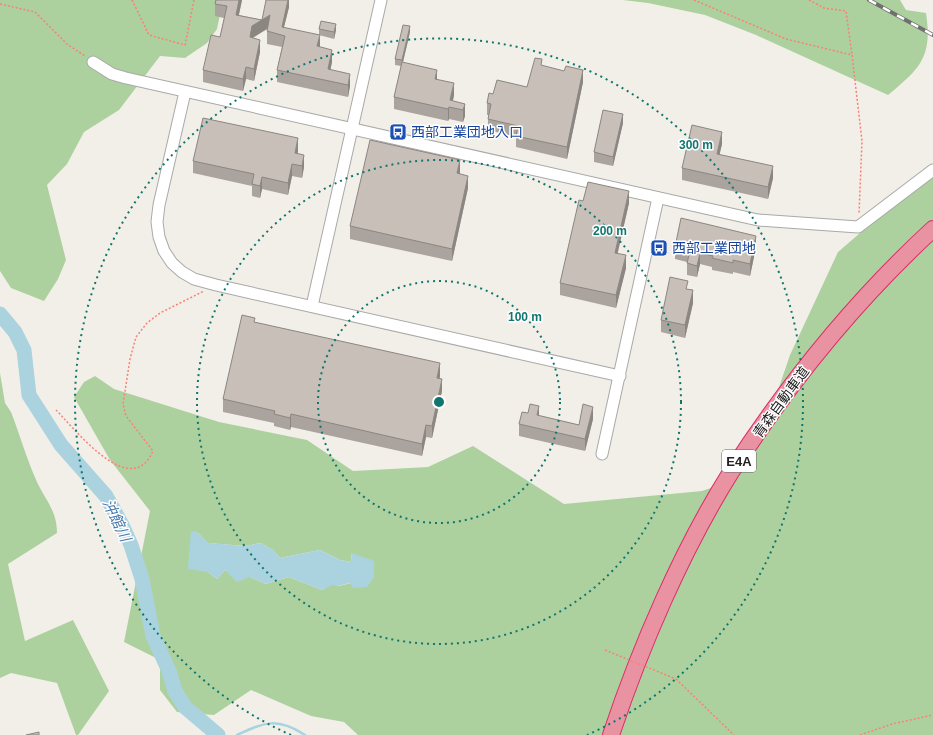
<svg xmlns="http://www.w3.org/2000/svg" width="933" height="735" viewBox="0 0 933 735" font-family="Helvetica,'Noto Sans JP',sans-serif">
	<rect width="100%" height="100%" fill="#f2efe9"/>
	<!-- forest -->
	<g fill="#add19e" fill-rule="evenodd">
		<polygon points="0,0 223,0 217,29 207,43 185,58 160,56 119,110 84,132 67,164 47,185 66,260 58,279 44,301 11,288 0,271"/>
		<path d="M623,0H900L906,10L926,13C933,58 919,69 888,95L756,35L705,15L648,3Z"/>
		<path d="M933,170V735H358L344,722L311,716L251,690L214,715L177,712L160,690V660L124,642L150,511L110,460L74,397L84,382L95,376L114,389L219,422L307,440L353,471L428,467L473,446L564,504L702,491L728,482L751,457L775,399L790,355L838,252ZM197,532L208,543L245,546L261,543L273,550L280,558L320,550L340,560L352,562L351,553L367,587L351,583L339,586L332,584L322,590L289,577L266,584L250,577L225,570L217,579L208,572Z"/>
		<path d="M0,373L5,403L11,412C20,435 27,460 37,482C46,501 57,511 57,533L8,564L25,641L73,620L109,691L78,735H76L57,683L11,673L0,678Z"/>
	</g>
	<!-- water -->
	<polygon fill="#aad3df" points="191,531 197,532 209,543 245,546 261,543 273,550 280,558 320,550 340,560 352,562 351,553 374,561 374,577 367,587 353,588 350,583 338,586 332,585 322,590 289,577 266,584 250,577 237,582 225,570 217,579 208,572 188,569"/>
	<g fill="none" stroke-linecap="round" stroke-linejoin="round">
		<!-- stream -->
		<path stroke="#aad3df" stroke-width="2.5" d="M237,735C265,722 277,717 305,735"/>
		<!-- river -->
		<polyline stroke="#aad3df" stroke-width="15" points="0,314 15,332 24,350 29,395 61,445 106,496 122,525 131,545 142,579 153,636 169,671 175,691 185,707 218,735"/>
		<!-- minor casing -->
		<g stroke="#a9a9a9" stroke-width="13">
			<g id="minor">
				<polyline points="93,62 112,74 126,78 758,220 858,227 933,170"/>
				<polyline points="185,92 159,205 157,222 159,237 164,251 172,263 182,272 194,279 216,285 620,376"/>
				<polyline points="312,306 381,0"/>
				<polyline points="602,454 658,198"/>
			</g>
		</g>
		<!-- highway casing -->
		<g stroke="#dc2a67" stroke-width="18">
			<path id="highway" d="M611,735C640,648 682,550 731,472C788,384 856,300 933,229"/>
		</g>
		<!-- path -->
		<g stroke="#fa8072" stroke-width="1.5" stroke-dasharray="2 2" stroke-linecap="butt">
			<polyline points="132,0 149,35 185,45 194,0"/>
			<polyline points="694,0 786,39 852,55 862,141 859,214"/>
			<polyline points="809,0 824,8 846,11 852,55"/>
			<polyline points="0,4 35,12 67,44 85,56"/>
			<path d="M56,410C73,427 118,485 144,464C148,461 151,455 153,451L126,416L123,404L130,359L136,337L147,323L160,313L204,291"/>
			<polyline points="676,679 734,735"/>
			<polyline points="860,735 892,724 933,715"/>
		</g>
		<!-- minor -->
		<use href="#minor" stroke="#fff" stroke-width="11"/>
		<!-- highway -->
		<use href="#highway" stroke="#e892a2" stroke-width="16"/>
		<!-- rail casing -->
		<g stroke="#707070" stroke-width="4">
			<polyline id="rail" points="869,0 933,35"/>
		</g>
		<!-- rail -->
		<use href="#rail" stroke="#fff" stroke-width="2.5" stroke-dasharray="8" stroke-linecap="butt"/>
		<!-- path-bridge -->
		<polyline stroke="#fa8072" stroke-width="1.5" stroke-dasharray="2 2" stroke-linecap="butt" points="605,650 676,679"/>
	</g>
	<!-- wall -->
	<g fill="#aba49e">
		<polygon points="215,0 242,0 239,15 262,20 289,0 289,7 284,27 320,47 332,62 330,70 350,86 348,97 277,82 277,70 282,47 267,44 267,29 253,38 260,52 254,81 246,79 243,91 203,82 203,70 220,37 224,18 215,16"/>
		<polygon points="319,29 336,30 334,39 319,35"/>
		<polygon points="410,32 403,62 437,79 454,95 453,101 465,104 465,116 463,122 449,119 448,121 394,109 394,97 401,66 395,65 395,59"/>
		<polygon points="542,66 583,82 567,159 516,147 516,137 488,130 488,119 489,115 487,115 487,103 493,94 527,87"/>
		<polygon points="623,123 613,166 594,162 594,152"/>
		<polygon points="722,144 719,154 773,178 768,199 682,180 682,168"/>
		<polygon points="298,151 297,154 304,167 302,178 292,176 288,195 262,189 260,198 252,196 252,186 193,173 193,161"/>
		<polygon points="460,172 460,174 468,188 452,261 350,239 350,226"/>
		<polygon points="583,201 629,203 617,254 626,268 616,308 560,295 560,283"/>
		<polygon points="675,247 756,247 750,276 733,272 733,274 712,270 712,267 700,264 697,277 687,275 687,262 675,259"/>
		<polygon points="688,289 693,303 685,338 661,332 661,320"/>
		<polygon points="255,322 440,376 439,379 442,391 432,438 426,437 422,456 291,427 290,430 274,426 274,423 223,412 223,399"/>
		<polygon points="539,416 579,425 593,419 585,451 519,436 519,424"/>
	</g>
	<!-- shaded-wall -->
	<g fill="#8b8681">
		<polygon points="239,0 242,0 236,27 236,15"/>
		<polygon points="288,0 289,0 289,7 282,35 282,27"/>
		<polygon points="270,15 270,27 252,38 250,37 252,26"/>
		<polygon points="336,24 336,30 334,39 334,32"/>
		<polygon points="410,26 410,32 402,66 402,60"/>
		<polygon points="320,35 320,47 317,46"/>
		<polygon points="260,40 260,52 254,81 254,69"/>
		<polygon points="332,50 332,62 328,82 328,69"/>
		<polygon points="246,67 246,79 243,91 243,79"/>
		<polygon points="437,70 437,82 435,79"/>
		<polygon points="583,70 583,82 567,159 567,147"/>
		<polygon points="350,74 350,86 348,97 348,85"/>
		<polygon points="454,83 454,95 451,108 450,100"/>
		<polygon points="465,104 465,116 463,122 463,110"/>
		<polygon points="449,107 449,119 448,121 448,109"/>
		<polygon points="623,114 623,123 613,166 613,157"/>
		<polygon points="722,132 722,144 717,166 717,154"/>
		<polygon points="298,138 298,151 295,165 295,153"/>
		<polygon points="304,155 304,167 302,178 302,166"/>
		<polygon points="460,160 460,172 457,185 457,173"/>
		<polygon points="292,164 292,176 288,195 288,183"/>
		<polygon points="773,166 773,178 768,199 768,187"/>
		<polygon points="468,176 468,188 452,261 452,249"/>
		<polygon points="262,177 262,189 260,198 260,186"/>
		<polygon points="629,191 629,203 615,265 615,253"/>
		<polygon points="756,236 756,247 750,276 750,264"/>
		<polygon points="700,253 700,264 697,277 697,266"/>
		<polygon points="626,255 626,268 616,308 616,295"/>
		<polygon points="693,290 693,303 685,338 685,325"/>
		<polygon points="440,363 440,376 437,390 437,378"/>
		<polygon points="442,379 442,391 432,438 432,426"/>
		<polygon points="539,406 539,419 537,415"/>
		<polygon points="593,407 593,419 585,451 585,439"/>
		<polygon points="291,414 291,427 290,430 290,418"/>
		<polygon points="426,425 426,437 422,456 422,444"/>
	</g>
	<!-- building -->
	<g fill="#c7bfb8" stroke="#8b8681">
		<polygon points="216,0 239,0 236,15 262,20 266,0 288,0 282,27 320,35 317,46 332,50 328,69 350,74 348,85 277,70 285,36 267,31 270,15 252,26 250,37 260,40 254,69 246,67 243,79 203,70 211,35 220,37 227,6 215,4"/>
		<polygon points="321,21 336,24 334,32 319,29"/>
		<polygon points="403,25 410,26 402,60 395,59"/>
		<polygon points="535,58 542,59 541,65 564,71 566,66 583,70 567,147 516,136 518,126 488,119 491,104 487,103 489,93 493,94 497,80 527,87"/>
		<polygon points="402,62 437,70 435,79 454,83 450,100 465,104 463,110 449,107 448,109 394,97"/>
		<polygon points="603,110 623,114 613,157 594,152"/>
		<polygon points="203,118 298,138 295,153 304,155 302,166 292,164 288,183 262,177 260,186 252,184 254,174 193,161"/>
		<polygon points="692,125 722,132 717,154 773,166 768,187 682,168"/>
		<polygon points="370,140 460,160 457,173 468,176 452,249 350,226"/>
		<polygon points="588,182 629,191 615,253 626,255 616,295 560,283 579,200 583,201"/>
		<polygon points="681,218 756,236 750,264 733,260 733,263 712,258 713,256 700,253 697,266 687,263 690,251 675,247"/>
		<polygon points="670,277 688,281 686,289 693,290 685,325 661,320"/>
		<polygon points="242,315 255,318 254,322 440,363 437,378 442,379 438,398 432,426 426,425 422,444 291,414 290,418 274,414 275,411 223,399"/>
		<polygon points="530,404 539,406 537,415 579,425 583,404 593,407 585,439 519,424 522,412 528,413"/>
		<polygon points="39,732 39,735 26,735"/>
	</g>
	<!-- distance rings -->
	<g fill="none" stroke="#0f766e" stroke-width="2" stroke-dasharray="2 4">
		<circle cx="439" cy="402" r="121"/>
		<circle cx="439" cy="402" r="242"/>
		<path d="M291 735A364 364 0 1 1 587 735"/>
	</g>
	<!-- icons -->
	<defs>
		<g id="bus-square" transform="scale(0.9)"><rect x="-9" y="-9" width="18" height="18" rx="4" fill="#1a4fb4" stroke="#fff"/><path d="M-5-6H5V4H4V6H2V4H-2V6H-4V4H-5ZM-3.5-4V0h7V-4ZM-3.5 1.2v1.5H-2V1.2ZM2 1.2v1.5H3.5V1.2Z" fill="#fff"/></g>
	</defs>
	<g fill-rule="evenodd">
		<use href="#bus-square" x="398" y="132"/>
		<use href="#bus-square" x="659" y="248"/>
	</g>
	<g text-anchor="middle" dominant-baseline="central" stroke-width="3" stroke-linejoin="round" paint-order="stroke">
		<!-- shield labels -->
		<rect fill="#fff" stroke="#646464" stroke-width="1" x="722" y="450" width="34" height="22" rx="3"/>
		<g font-size="13" font-weight="bold" fill="#222">
			<text x="739" y="461">E4A</text>
		</g>
		<!-- transit labels -->
		<g font-size="14" fill="#164399" stroke="#fff" text-anchor="start">
			<text x="411" y="132">西部工業団地入口</text>
			<text x="672" y="248">西部工業団地</text>
		</g>
		<!-- street labels -->
		<g font-size="14" fill="#222" stroke="#fff">
			<text transform="translate(781 402) rotate(-54)">青森自動車道</text>
		</g>
		<!-- water labels -->
		<g font-size="15" font-style="italic" fill="#4a7aab" stroke="#fff">
			<text transform="translate(117 520) rotate(64)">沖館川</text>
		</g>
	</g>
	<circle cx="439" cy="402" r="6" fill="#0f766e" stroke="#fff" stroke-width="2"/>
	<g font-size="12" text-anchor="middle" font-weight="bold" fill="#0f766e" stroke="#fff" stroke-width="3" stroke-linejoin="round" paint-order="stroke">
		<text x="696" y="149">300 m</text>
		<text x="610" y="235">200 m</text>
		<text x="525" y="321">100 m</text>
	</g>
</svg>
